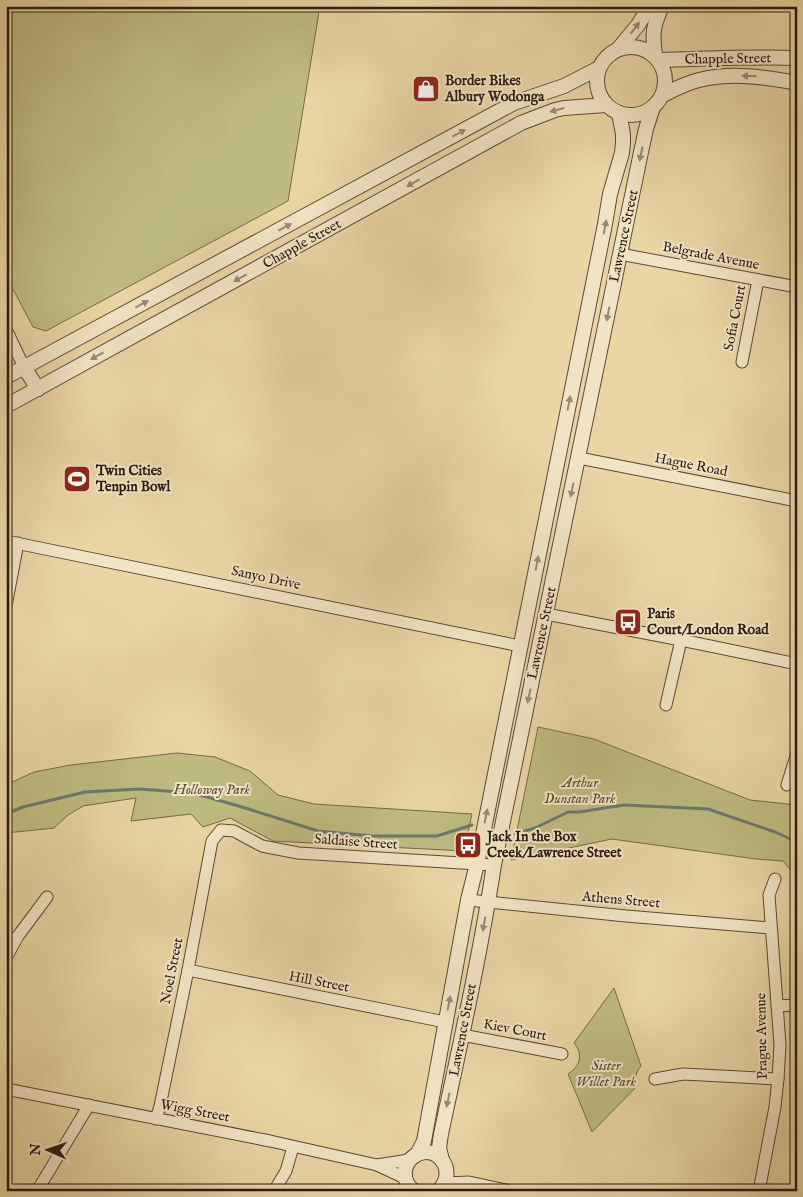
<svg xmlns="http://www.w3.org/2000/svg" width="803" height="1197" viewBox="0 0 803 1197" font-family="'IM FELL English',serif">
	<rect width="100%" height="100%" fill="#e9d5a4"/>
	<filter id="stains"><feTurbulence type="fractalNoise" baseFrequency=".004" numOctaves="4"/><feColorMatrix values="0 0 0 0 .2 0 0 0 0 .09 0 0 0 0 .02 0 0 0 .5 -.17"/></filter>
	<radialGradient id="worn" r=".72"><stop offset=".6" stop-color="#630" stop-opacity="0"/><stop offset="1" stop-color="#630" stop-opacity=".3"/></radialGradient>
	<!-- green -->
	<g fill="#bebb81" stroke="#746a4a">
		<polygon points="6,6 320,6 288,201 46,331 33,327 6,276"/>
		<polygon points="538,727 594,739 750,800 797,805 797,897 793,895 795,875 783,861 756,859 612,839 511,860"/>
		<polygon points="177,753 215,757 250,771 278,795 314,804 472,814 464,851 273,841 230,818 203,827 191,814 131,821 136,798 83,806 68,815 54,828 6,833 6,785 34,772 71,765"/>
		<path d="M614,988L641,1066C636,1072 634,1079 637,1086L592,1132L568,1074C580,1066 584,1055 574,1043Z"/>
	</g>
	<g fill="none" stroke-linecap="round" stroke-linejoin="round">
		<!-- stream -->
		<g stroke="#6c796f" stroke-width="3">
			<polyline points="6,814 23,807 85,792 139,789 193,793 242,807 318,831 372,836 437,836 472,825"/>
			<polyline points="515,834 535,828 568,812 579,812 624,805 708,809 775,832 797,842"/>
		</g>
		<!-- minor casing -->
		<g stroke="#5a4937" stroke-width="13">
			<g id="minor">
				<polyline points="620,254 797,287"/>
				<polyline points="6,329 24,367"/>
				<polyline points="742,362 758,280"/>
				<polyline points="579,458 797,501"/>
				<polyline points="6,541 520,646"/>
				<polyline points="6,606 18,543"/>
				<polyline points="546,614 681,640 797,664"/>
				<polyline points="666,705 681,640"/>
				<polyline points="787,785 797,753"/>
				<polyline points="468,900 626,916 771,928"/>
				<polyline points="6,958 18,936 47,897"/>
				<polyline points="188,970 445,1022"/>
				<polyline points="777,1006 797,1005"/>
				<polyline points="462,1035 562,1054"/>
				<polyline points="655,1079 683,1074 778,1079"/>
				<polyline points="6,1089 270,1141 377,1165 405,1178"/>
				<polyline points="156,1119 160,1106 188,970 212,841 221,830 234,831 262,846 298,853 494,865"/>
				<polyline points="377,1165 409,1160"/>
				<polyline points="445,1183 469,1182 510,1191"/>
				<polyline points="37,1191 89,1105"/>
				<polyline points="274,1191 286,1171 293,1147"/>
				<polyline points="759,1191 775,1107 778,1079 780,1045 769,895 775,879"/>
			</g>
		</g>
		<!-- tertiary casing -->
		<g stroke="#5a4937" stroke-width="16">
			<g id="tertiary">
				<circle cx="631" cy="81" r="34"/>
				<polyline points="619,48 638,25 650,6"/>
				<path d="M655,55C652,34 653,26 662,6"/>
				<path d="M659,60C705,59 751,56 797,58"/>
				<path d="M663,95C675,89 686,83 699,80C732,72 764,77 797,83"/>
				<polyline points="24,367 38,389"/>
				<polyline points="6,377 514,103 564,86 599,68"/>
				<polyline points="6,406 521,123 555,110 564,108 606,105"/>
				<polyline points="418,1153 424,1141 468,900 477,864 605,224 610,194 622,153 623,143 623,134 619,113"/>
				<path d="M442,1160L439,1148L441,1134C460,1045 480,956 494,865L641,152L646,129L653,107"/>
				<path d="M414,1191C407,1186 404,1178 405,1170C406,1165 409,1160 413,1157C435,1140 460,1171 438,1191"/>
			</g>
		</g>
		<!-- minor -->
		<use href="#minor" stroke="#f1e4c4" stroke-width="11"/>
		<!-- tertiary -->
		<use href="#tertiary" stroke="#f1e4c4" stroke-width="14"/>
	</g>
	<!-- one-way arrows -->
	<defs><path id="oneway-solid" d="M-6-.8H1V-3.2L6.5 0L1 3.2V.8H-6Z" transform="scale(1.25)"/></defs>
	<g fill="#988974">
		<use href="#oneway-solid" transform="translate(635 28) rotate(-52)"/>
		<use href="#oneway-solid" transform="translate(749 76) rotate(-179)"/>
		<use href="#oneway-solid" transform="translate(557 110) rotate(165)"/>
		<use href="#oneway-solid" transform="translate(459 133) rotate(-28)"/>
		<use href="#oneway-solid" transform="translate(641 154) rotate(102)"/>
		<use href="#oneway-solid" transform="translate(413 183) rotate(151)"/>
		<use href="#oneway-solid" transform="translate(285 227) rotate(-28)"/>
		<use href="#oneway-solid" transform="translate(605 227) rotate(-79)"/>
		<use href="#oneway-solid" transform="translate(240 278) rotate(151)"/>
		<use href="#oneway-solid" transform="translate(142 304) rotate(-28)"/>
		<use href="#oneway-solid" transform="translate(608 314) rotate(101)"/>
		<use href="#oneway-solid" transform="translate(97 356) rotate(151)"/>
		<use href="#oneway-solid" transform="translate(569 403) rotate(-79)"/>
		<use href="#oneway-solid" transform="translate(572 490) rotate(102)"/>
		<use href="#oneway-solid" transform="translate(537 563) rotate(-79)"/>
		<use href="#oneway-solid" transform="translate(529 696) rotate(102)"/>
		<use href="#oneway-solid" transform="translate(486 816) rotate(-79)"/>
		<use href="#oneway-solid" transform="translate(484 924) rotate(101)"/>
		<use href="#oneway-solid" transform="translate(449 1003) rotate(-79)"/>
		<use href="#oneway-solid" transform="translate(448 1100) rotate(102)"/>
	</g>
	<!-- icons -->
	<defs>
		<g id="shop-square" transform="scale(1.4375)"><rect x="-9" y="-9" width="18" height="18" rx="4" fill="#8f2418" stroke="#f1e4c4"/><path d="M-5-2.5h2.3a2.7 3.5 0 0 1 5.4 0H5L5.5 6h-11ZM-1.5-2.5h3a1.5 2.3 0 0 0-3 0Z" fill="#fff"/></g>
		<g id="stadium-square" transform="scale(1.4375)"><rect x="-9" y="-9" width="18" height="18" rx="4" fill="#8f2418" stroke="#f1e4c4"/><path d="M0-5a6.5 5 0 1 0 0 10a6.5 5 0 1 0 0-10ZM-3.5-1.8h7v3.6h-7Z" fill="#fff"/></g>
		<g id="bus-square" transform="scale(1.4375)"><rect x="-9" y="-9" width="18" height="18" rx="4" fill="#8f2418" stroke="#f1e4c4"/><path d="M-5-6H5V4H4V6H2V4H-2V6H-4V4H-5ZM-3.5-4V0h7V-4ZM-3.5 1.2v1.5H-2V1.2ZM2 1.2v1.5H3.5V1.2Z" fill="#fff"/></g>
	</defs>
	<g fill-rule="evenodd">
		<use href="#shop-square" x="426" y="89"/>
		<use href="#stadium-square" x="77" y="479"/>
		<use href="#bus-square" x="628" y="622"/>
		<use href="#bus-square" x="468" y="845"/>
	</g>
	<g text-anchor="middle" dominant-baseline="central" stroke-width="4" stroke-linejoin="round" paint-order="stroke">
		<!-- street labels -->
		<g font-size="14" fill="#2b1a13" stroke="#f1e4c4">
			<text transform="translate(728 59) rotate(-1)">Chapple Street</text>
			<text transform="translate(624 236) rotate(-78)">Lawrence Street</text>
			<text transform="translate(302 244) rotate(-29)">Chapple Street</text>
			<text transform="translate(711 256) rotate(11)">Belgrade Avenue</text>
			<text transform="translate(735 318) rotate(-79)">Sofia Court</text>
			<text transform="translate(691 465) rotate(11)">Hague Road</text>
			<text transform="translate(266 578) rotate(12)">Sanyo Drive</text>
			<text transform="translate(542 633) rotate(-78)">Lawrence Street</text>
			<text transform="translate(356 842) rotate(4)">Saldaise Street</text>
			<text transform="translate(621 900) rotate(5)">Athens Street</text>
			<text transform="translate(172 971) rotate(-79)">Noel Street</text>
			<text transform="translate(319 982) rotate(11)">Hill Street</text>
			<text transform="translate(463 1030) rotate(-79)">Lawrence Street</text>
			<text transform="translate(515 1030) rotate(11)">Kiev Court</text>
			<text transform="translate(762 1036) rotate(-91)">Prague Avenue</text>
			<text transform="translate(195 1111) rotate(11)">Wigg Street</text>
		</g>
		<!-- poi labels -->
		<g font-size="14" font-weight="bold" fill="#2b1a13" stroke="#f1e4c4" text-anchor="start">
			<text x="445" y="81">Border Bikes<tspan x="445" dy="16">Albury Wodonga</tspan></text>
			<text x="96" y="471">Twin Cities<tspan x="96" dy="16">Tenpin Bowl</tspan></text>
			<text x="647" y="614">Paris<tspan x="647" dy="16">Court/London Road</tspan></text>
			<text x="487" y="837">Jack In the Box<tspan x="487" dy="16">Creek/Lawrence Street</tspan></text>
		</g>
		<!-- park labels -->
		<g font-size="14" font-style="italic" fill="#574a34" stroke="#f1e4c4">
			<text x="580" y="783">Arthur<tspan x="580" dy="16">Dunstan Park</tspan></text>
			<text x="212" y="790">Holloway Park</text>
			<text x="606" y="1066">Sister<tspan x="606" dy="16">Willet Park</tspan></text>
		</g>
	</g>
	<!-- margin -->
	<rect width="803" height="1197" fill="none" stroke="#e9d5a4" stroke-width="25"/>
	<rect x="8" y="8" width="788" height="1182" fill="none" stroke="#2b1a13" stroke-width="2.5"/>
	<rect x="12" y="12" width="778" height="1172" fill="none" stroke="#2b1a13"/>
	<!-- north arrow -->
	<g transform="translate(48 1150) rotate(272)" stroke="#f1e4c4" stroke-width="4" paint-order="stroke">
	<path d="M0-4L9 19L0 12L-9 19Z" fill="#2b1a13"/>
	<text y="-8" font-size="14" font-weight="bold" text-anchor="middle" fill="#2b1a13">N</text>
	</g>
	<rect width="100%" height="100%" filter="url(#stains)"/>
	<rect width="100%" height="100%" fill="url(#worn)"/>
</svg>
